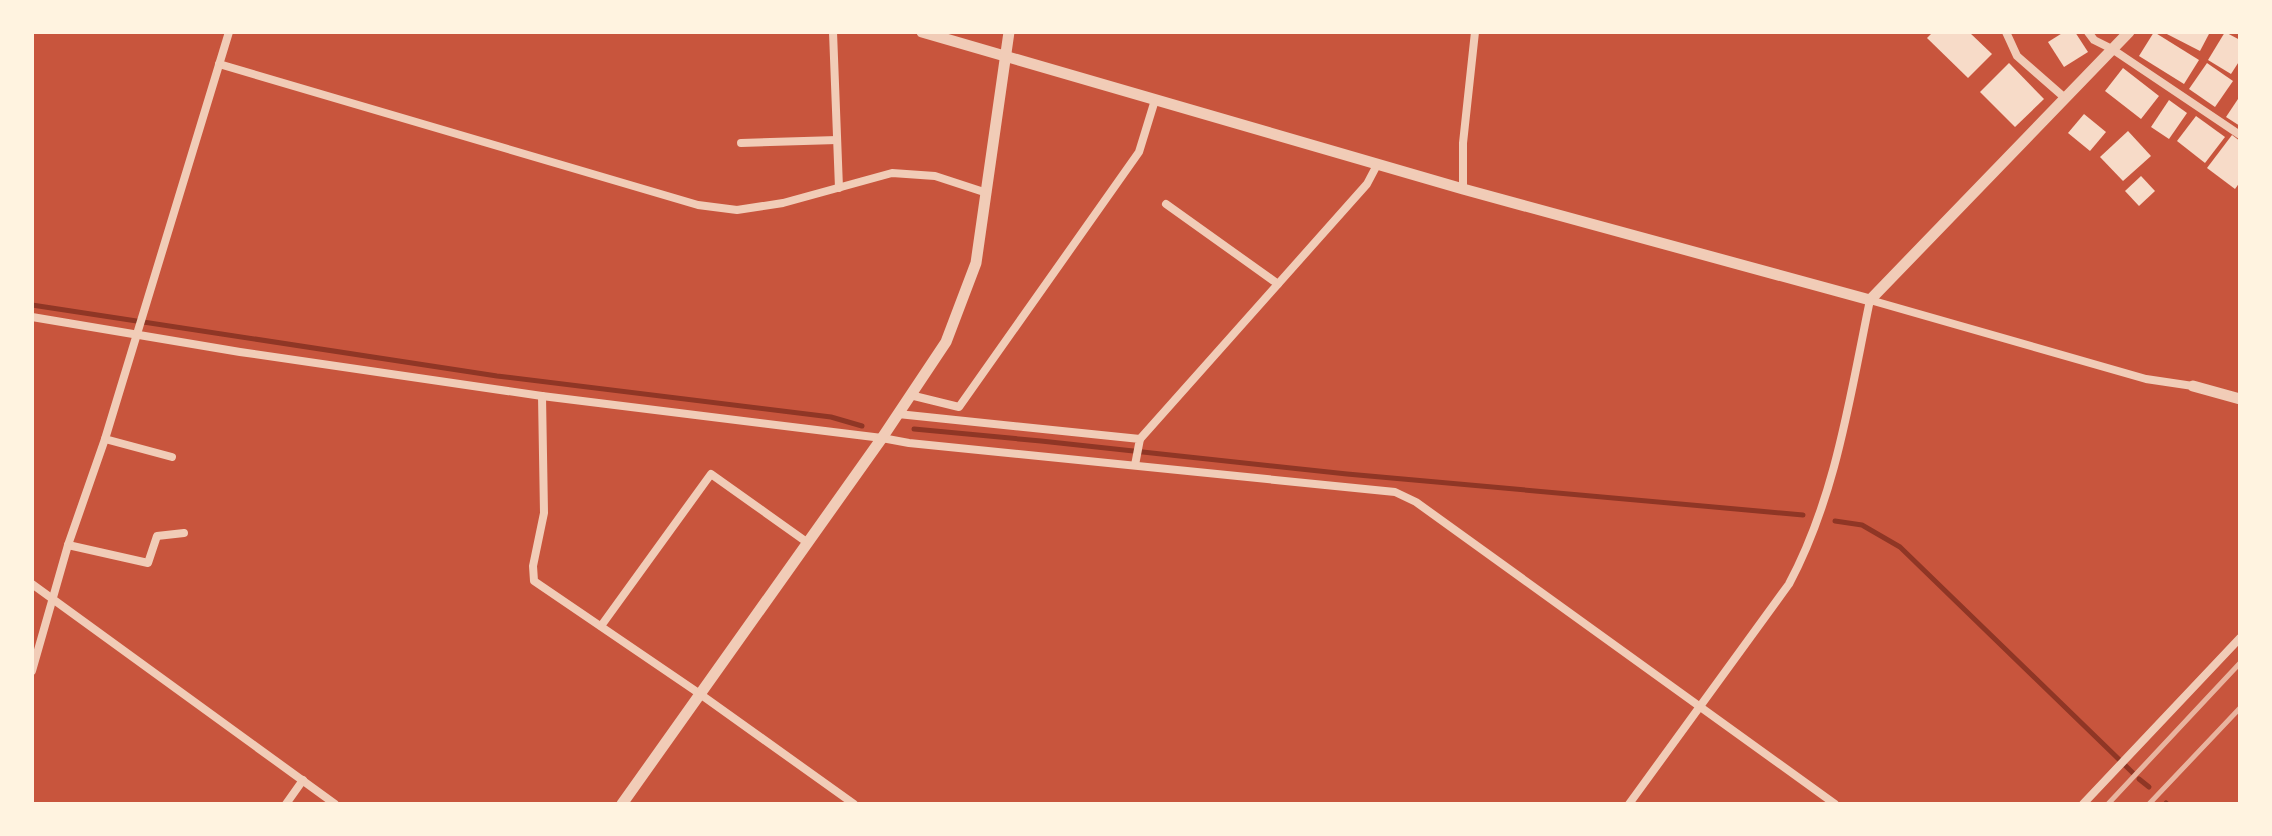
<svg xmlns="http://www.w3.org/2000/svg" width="2272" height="836" viewBox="0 0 2272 836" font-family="'Nunito Sans',sans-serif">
	<rect width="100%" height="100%" fill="#c8553d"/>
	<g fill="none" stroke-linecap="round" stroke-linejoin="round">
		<!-- stream -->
		<g stroke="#8f3625" stroke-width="5">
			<polyline points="32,305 497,376 831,417 862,426"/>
			<polyline points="914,429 1041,441 1347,474 1803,515"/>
			<polyline points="1835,521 1862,525 1900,547 2133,773"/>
			<polyline points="2139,779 2149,787"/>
			<polyline points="2166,803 2167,804"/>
		</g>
	</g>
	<!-- building -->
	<g fill="#f7dbc8">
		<polygon points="1933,32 1969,32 1992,54 1968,78 1927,38"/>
		<polygon points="2064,32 2075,32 2088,52 2064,67 2048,42"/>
		<polygon points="2154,32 2199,60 2184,84 2139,56"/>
		<polygon points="2163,32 2210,32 2200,51"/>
		<polygon points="2225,32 2240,40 2240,60 2231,74 2208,60"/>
		<polygon points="2009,63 2044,99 2015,127 1980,92"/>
		<polygon points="2207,63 2233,81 2215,107 2189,89"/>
		<polygon points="2123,68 2159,96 2141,119 2105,91"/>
		<polygon points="2240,96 2240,126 2226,117"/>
		<polygon points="2169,100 2187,113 2169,139 2151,127"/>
		<polygon points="2084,114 2106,132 2090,151 2068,133"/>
		<polygon points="2196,116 2225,137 2205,163 2177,141"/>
		<polygon points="2128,131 2151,156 2123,181 2100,157"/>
		<polygon points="2232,135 2240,141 2240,182 2235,189 2207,168"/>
		<polygon points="2141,176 2155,191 2139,206 2125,191"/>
	</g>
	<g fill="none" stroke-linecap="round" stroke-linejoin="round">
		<!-- minor -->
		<g stroke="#f1ccb7" stroke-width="8">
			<polyline points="833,32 839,188"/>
			<polyline points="2006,32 2017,56 2065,98"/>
			<polyline points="2088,32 2094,40 2112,49 2240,135"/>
			<polyline points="219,64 698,205 737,210 783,203 892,173 935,176 987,193"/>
			<polyline points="741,143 837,140"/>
			<polyline points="1463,189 1463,143 1475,32"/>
			<polyline points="1166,204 1278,284"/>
			<polyline points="32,317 240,352 542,396 882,438 909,443 1395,492 1416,502 1835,804"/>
			<polyline points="910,395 959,407 1139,152 1155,100"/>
			<polyline points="542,396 544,513 533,566 534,581 700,694 854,804"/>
			<polyline points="898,414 1140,439 1135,465"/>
			<polyline points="105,439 172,457"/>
			<polyline points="1140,439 1367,184 1377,165"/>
			<polyline points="68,545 148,563 157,536 184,533"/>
			<polyline points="32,584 335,804"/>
			<polyline points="601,626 711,474 808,543"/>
			<polyline points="32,671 68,545 105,439 229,32"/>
			<polyline points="286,804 303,780"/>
			<path d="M1629,804L1789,584C1836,496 1850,396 1870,300L2146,379L2193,386"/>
			<polyline points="2083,804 2240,638"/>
		</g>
		<!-- tertiary -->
		<g stroke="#f1ccb7" stroke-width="11">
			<polyline points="922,32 1463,189 1870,300 2129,32"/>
			<polyline points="2193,386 2240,399"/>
			<polyline points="622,804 882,438 946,342 976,263 1009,32"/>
		</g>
		<!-- rail -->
		<g stroke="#e9b49f" stroke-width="5">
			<polyline points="2108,804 2240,663"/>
			<polyline points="2149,804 2240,708"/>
		</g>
	</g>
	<!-- border -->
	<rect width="2272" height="836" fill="none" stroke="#fff3e0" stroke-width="68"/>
</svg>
